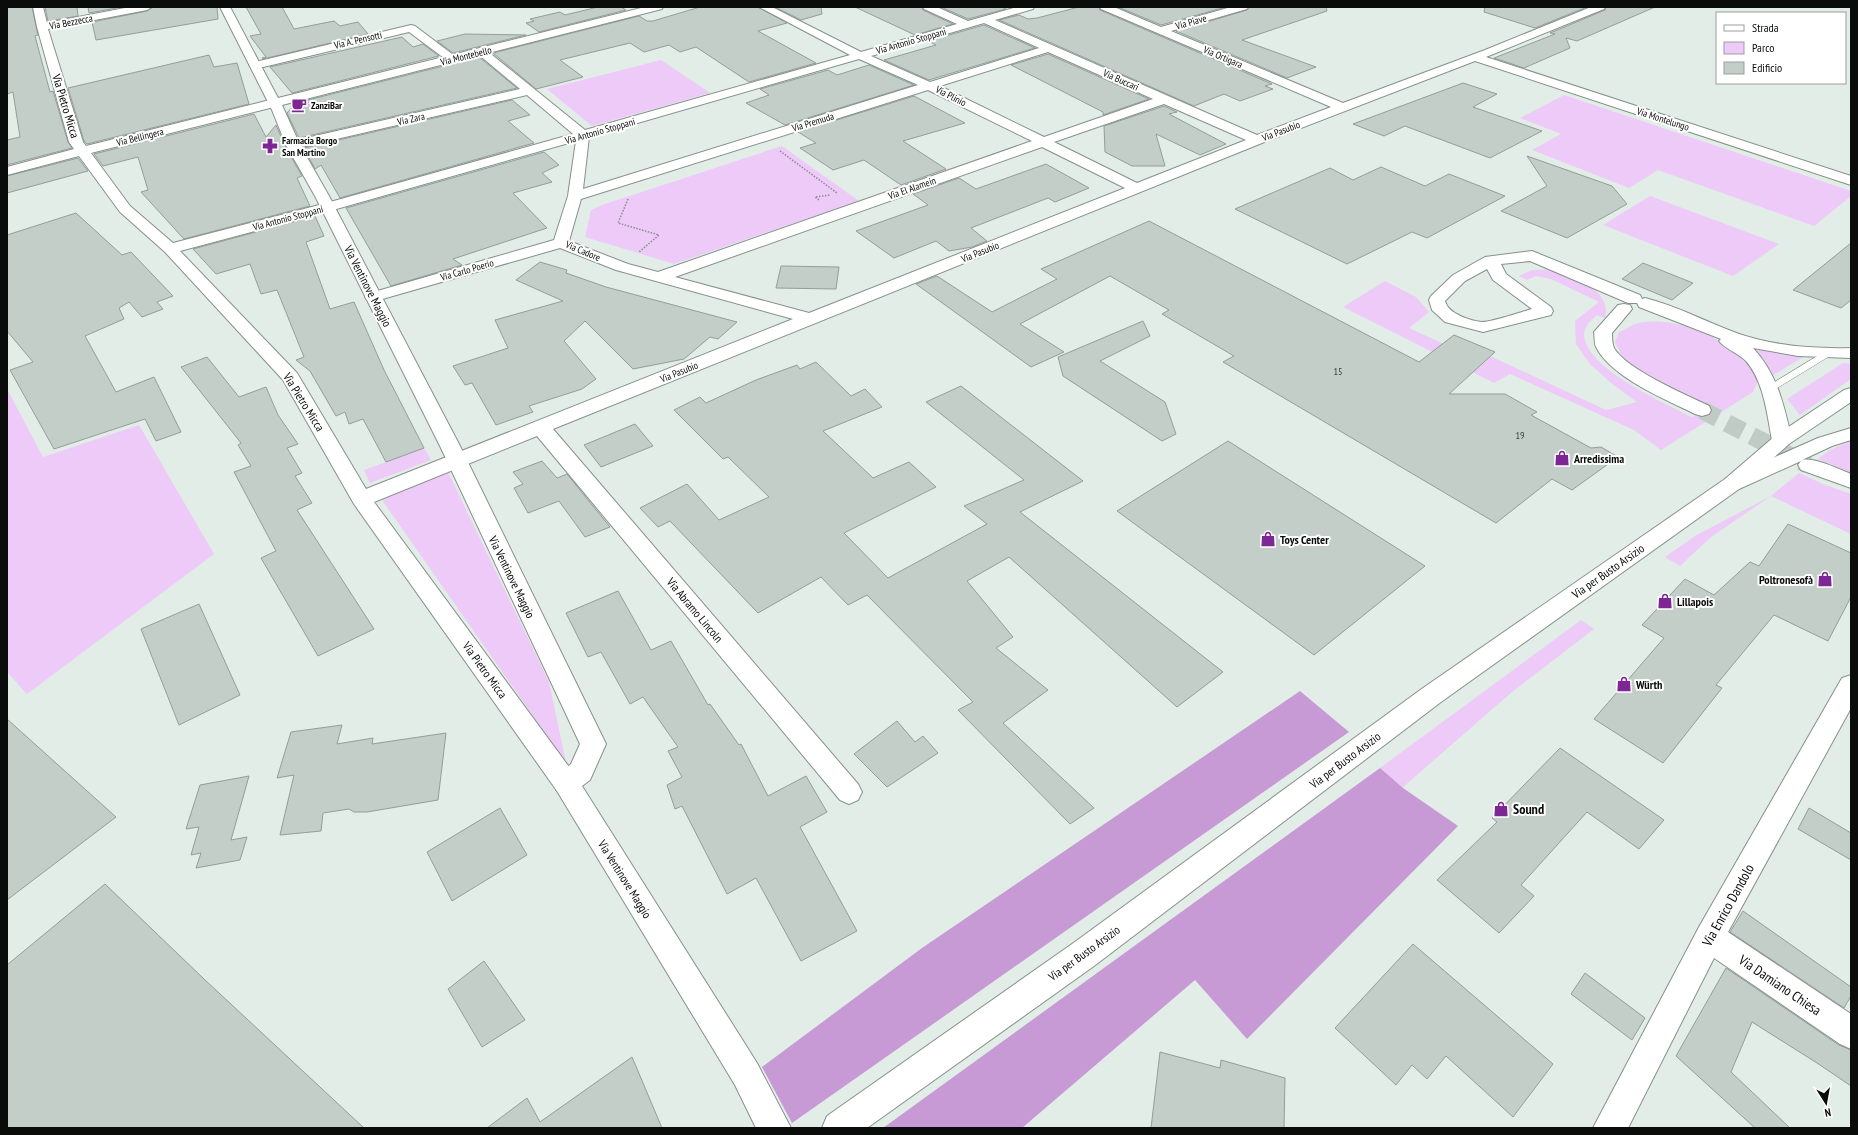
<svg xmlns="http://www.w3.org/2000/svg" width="1858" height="1135" viewBox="0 0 1858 1135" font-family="'PT Sans Narrow',sans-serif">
	<rect width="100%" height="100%" fill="#e1ede6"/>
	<!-- green -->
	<g fill="#eecaf9">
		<polygon points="661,60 710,93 592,126 547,89"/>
		<polygon points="1564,95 1851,191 1851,196 1814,226 1658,170 1629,188 1532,150 1561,134 1520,118"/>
		<polygon points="782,146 859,201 674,264 585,237 591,210 602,205"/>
		<polygon points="1650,196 1779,244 1733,276 1603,225"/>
		<path d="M1532,270C1538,270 1545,269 1551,270C1572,274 1613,291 1605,318L1597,315C1591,320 1584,326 1584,335C1586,369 1665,403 1692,417L1707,408L1637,370L1622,356L1615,342L1619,332C1624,330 1630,326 1635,324C1670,315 1712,333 1739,354C1742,357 1748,360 1751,364C1754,369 1756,376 1758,381L1753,392L1661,450L1634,430L1510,374L1494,383L1343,307L1385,281L1416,297L1429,312L1409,328L1483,362L1490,356L1606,410L1637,402L1611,383L1590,364L1576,344L1575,321L1599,302L1551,279L1536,276L1527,280L1519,276Z"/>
		<path d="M1743,343L1805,356L1772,376C1765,361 1756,353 1743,343Z"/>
		<polygon points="1843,363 1851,364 1851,379 1800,415 1787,399"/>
		<polygon points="7,389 43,457 139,425 214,554 27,694 7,672"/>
		<polygon points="1851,441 1851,473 1818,459 1830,450"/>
		<polygon points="424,448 431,460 370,483 364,470"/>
		<polygon points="448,472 549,682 566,763 382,500"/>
		<polygon points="1799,473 1823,484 1851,494 1851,534 1771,496 1711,537 1680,566 1665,557 1695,536 1771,496"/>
		<polygon points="1581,620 1594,629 1512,692 1402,788 1380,768"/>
	</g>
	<!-- forest -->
	<g fill="#c799d5">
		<polygon points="1300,691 1349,732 792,1123 762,1067 922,948"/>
		<polygon points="1380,768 1403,788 1458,826 1247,1039 1195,980 1022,1128 883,1128"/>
	</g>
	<!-- building -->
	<g fill="#c2cec7" stroke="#929e97">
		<polygon points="7,7 32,7 38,35 35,36 50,92 53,91 68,142 72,148 7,165 7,140 20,137 13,92 7,94"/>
		<polygon points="45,7 77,7 78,16 48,21"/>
		<polygon points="88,7 122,7 89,13"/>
		<polygon points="153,7 217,7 218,19 96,40 92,22 147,11"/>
		<polygon points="246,7 282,7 294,29 334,21 340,26 358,22 368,34 263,59 262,58 266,57 250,36 261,34"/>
		<polygon points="598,7 621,7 626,10 539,32 526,23 534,21 530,19 560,12 565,15"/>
		<polygon points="700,7 758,7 787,23 758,31 816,63 749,82 696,47 680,52 669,45 644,52 630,43 560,60 583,77 536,89 493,53 639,16 647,21 653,21"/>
		<polygon points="775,7 821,7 822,14 801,20"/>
		<polygon points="855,7 922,7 923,10 953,24 915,35"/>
		<polygon points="941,7 1002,7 1006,9 968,19"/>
		<polygon points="1079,7 1099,7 1100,10 1272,84 1265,86 1273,89 1240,101 1224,94 1194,106 999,20 1019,15 1028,19 1037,18"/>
		<polygon points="1118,7 1226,7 1161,25"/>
		<polygon points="1249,7 1326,7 1327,11 1242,40 1316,67 1287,78 1176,31 1247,10"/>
		<polygon points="1485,7 1587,7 1535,28 1484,12"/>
		<polygon points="1606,7 1655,7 1577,41 1566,38 1570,48 1524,68 1494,58 1555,34 1550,33 1605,10"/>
		<polygon points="984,25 1035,48 929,80 884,60 936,45 928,41"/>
		<polygon points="465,34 526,35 453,53 437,41"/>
		<polygon points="402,37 413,47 423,44 439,56 292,93 270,67"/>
		<polygon points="1048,54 1149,99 1103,115 1103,112 1011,65"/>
		<polygon points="209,55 214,67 237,63 249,104 87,144 84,141 68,88"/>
		<polygon points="479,57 517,88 299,138 287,113 296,103"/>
		<polygon points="869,65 914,85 785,125 746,103 769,95 760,89 828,70 837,75"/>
		<polygon points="1463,83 1497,94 1473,107 1542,131 1490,158 1405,126 1384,136 1353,124"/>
		<polygon points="914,96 965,123 903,141 946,169 901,185 864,160 833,170 800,148 816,143 798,132"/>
		<polygon points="512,100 530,115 508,121 534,143 340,198 321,165 315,169 304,148"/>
		<polygon points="1164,106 1177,112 1169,114 1226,144 1200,155 1156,134 1165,166 1132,166 1105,152 1104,126"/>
		<polygon points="254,114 266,137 276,125 285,146 302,176 297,178 310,206 184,239 141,192 148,190 138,157 103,166 94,154"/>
		<polygon points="544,152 559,165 542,173 552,182 513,193 547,228 453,259 462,265 391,286 346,208"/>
		<polygon points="1527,156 1612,186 1627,204 1567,238 1501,211 1547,186"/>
		<polygon points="78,158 88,171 7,193 7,176"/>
		<polygon points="1046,164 1089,188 1055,202 1048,198 971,228 987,241 972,247 949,251 936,241 894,258 856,231 928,205 913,194 959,178 976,189"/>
		<polygon points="1381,167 1425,186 1449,174 1505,196 1427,238 1412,232 1347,264 1235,209 1330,168 1353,180"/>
		<polygon points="76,213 122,255 131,252 173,296 157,302 163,309 142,317 129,302 119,308 124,319 85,336 116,392 154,377 181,432 156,441 145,419 54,449 10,370 33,362 7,331 7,235"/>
		<polygon points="315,216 324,236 306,242 330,309 354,302 384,370 424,448 386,462 363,419 349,424 345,412 336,416 310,371 296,360 304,357 277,290 261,294 250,264 216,274 193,249"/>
		<polygon points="1149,221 1419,362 1454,335 1495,352 1449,394 1505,394 1537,412 1531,415 1591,448 1601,447 1618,457 1572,490 1552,479 1496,523 1223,362 1234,356 1162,314 1169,310 1110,276 1020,324 1064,352 1031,367 916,284 937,276 992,312 1057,279 1041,269"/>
		<polygon points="1851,243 1851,300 1841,308 1793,290"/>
		<polygon points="540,262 567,270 566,273 606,287 737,322 718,339 710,337 684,359 633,369 585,321 564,341 596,379 582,389 529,406 533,412 496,425 472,383 465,385 453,366 508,348 495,320 563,301 516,280"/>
		<polygon points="1643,263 1693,283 1672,300 1622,279"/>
		<polygon points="781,266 839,267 836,289 776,288"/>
		<polygon points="1143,321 1150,336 1100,361 1165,402 1176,434 1162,441 1063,376 1058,357"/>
		<polygon points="207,357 239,397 266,387 278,415 298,444 287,448 302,473 295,476 312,503 297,510 374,629 318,656 261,558 276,551 234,472 251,466 238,445 241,443 181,367"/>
		<polygon points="816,362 851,396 865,389 882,407 823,431 873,478 909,462 936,487 844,533 888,578 987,524 964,506 1024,480 926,402 961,386 1083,481 1020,512 1223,672 1177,707 1009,557 967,581 1013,637 996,648 1048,690 1003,723 1094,808 1070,824 958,710 973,702 867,595 848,605 821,577 758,613 670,521 658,527 640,508 687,484 719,520 769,497 728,457 723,459 674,410 700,397 706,403 756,380 797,365 800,369"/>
		<polygon points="635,424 653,446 601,467 584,445"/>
		<polygon points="1228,441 1425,566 1314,655 1117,511"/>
		<polygon points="542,461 557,478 567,474 610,527 585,537 559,501 528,513 514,488 523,484 513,472"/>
		<polygon points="1788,524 1851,553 1851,597 1828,641 1774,615 1716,685 1722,688 1663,763 1594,719 1664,638 1642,625 1685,579 1714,595 1750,562 1759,566"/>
		<polygon points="618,591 651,650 671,641 708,705 710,704 739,745 741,744 768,796 806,776 827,812 800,827 857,931 801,961 756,878 727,894 682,806 675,809 667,785 682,777 668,751 678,747 643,697 630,704 601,652 588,657 566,613"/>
		<polygon points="199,604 240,695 179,725 141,629"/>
		<polygon points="7,719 116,817 7,900"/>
		<polygon points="897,721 915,742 923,736 938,753 887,787 854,754"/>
		<polygon points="342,725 337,744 373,738 372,744 446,733 438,800 367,812 354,812 349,809 323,813 321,831 280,835 294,775 277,778 291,732"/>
		<polygon points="1560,748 1664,820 1639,849 1587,812 1521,885 1534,896 1499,933 1437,880 1497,822 1492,818"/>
		<polygon points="249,776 231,840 247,837 240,860 196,868 201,853 191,855 199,827 186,829 200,785"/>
		<polygon points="500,808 527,855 452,901 427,852"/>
		<polygon points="1809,808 1851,833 1851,860 1798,829"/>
		<polygon points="105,884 204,979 364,1128 7,1128 7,965"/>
		<polygon points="1743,911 1851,987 1851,996 1844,1008 1730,932"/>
		<polygon points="1413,944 1553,1064 1513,1117 1446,1056 1427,1079 1412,1065 1396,1085 1335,1028"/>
		<polygon points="484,961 525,1020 482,1047 448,989"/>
		<polygon points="1726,968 1839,1045 1851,1050 1851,1086 1817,1063 1752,1022 1731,1072 1790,1128 1755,1128 1676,1056"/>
		<polygon points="1585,973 1645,1018 1632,1040 1571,994"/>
		<polygon points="1160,1052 1220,1068 1221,1060 1285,1078 1284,1128 1151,1128"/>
		<polygon points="632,1057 662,1128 487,1128 527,1098 540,1122"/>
	</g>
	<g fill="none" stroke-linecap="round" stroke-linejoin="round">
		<!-- street-tunnel -->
		<polyline stroke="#c1cbc5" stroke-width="18" stroke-dasharray="18 10" stroke-linecap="butt" points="1702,410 1808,465"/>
		<!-- lane casing -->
		<g stroke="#86918a" stroke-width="1">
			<polygon id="lane" points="1824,352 1828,353 1829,355 1828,357 1774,390 1766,390 1765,388"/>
		</g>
		<!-- street casing -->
		<g stroke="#86918a" stroke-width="2">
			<g id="street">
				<path d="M33,7H43L47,23L130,7H152L147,10L48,29L83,142L86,146L274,99L278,100L280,103L278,106L91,153L130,206L173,243L323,204L573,134L527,95L293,149L288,148L286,145L288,142L293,141L520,89L478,54L476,52L478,50H486L585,130L850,55L759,7H772L861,52L957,24L924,9L923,7H937L968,21L1017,7H1034L1033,9L995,20L1257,135L1331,107L1101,9L1100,7H1114L1161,27L1231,7H1248L1247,9L1171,31L1343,103L1485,50L1591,7H1605L1604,9L1486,57L1851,176V185L1475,61L1262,143L553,429L858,784L862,792L858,800L849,804L840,800L537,436L374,502L575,775L579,783L575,791L566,795L557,791L354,504L283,380L165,252L120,212L79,156L7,175V167L74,149L69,142L37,27ZM984,23L1039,48L930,82L871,56ZM1048,52L1153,99L1044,137L940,86ZM859,59L918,85L583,189L589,137ZM928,90L1032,141L658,272L628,264L569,241L581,199ZM1164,104L1246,140L1137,183L1054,142ZM576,141L568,196L554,240L367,294L365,297L367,300L373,302L379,300L560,248L616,270L793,319L366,489L297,373L180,251L333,210ZM1042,147L1125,188L809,313L675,277Z"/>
				<polygon points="411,25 415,26 456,57 458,59 456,61 448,61 409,32 255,69 249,65 251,63"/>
				<path d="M1532,251L1640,295L1642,299L1645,298C1678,306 1708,323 1739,334C1775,346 1814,349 1851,348V358L1798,356L1753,348C1778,375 1784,406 1792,440L1789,444L1782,446L1775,444L1772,440C1767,414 1764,382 1746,361C1738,353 1724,348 1719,341L1721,339L1639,307L1637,303H1628L1530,261L1501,264L1506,274L1551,307L1553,311L1551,315L1483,332L1445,322L1432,310L1429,300L1431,296L1453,275L1485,257ZM1487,269L1493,280L1532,309C1521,312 1492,322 1482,322C1471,321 1448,314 1445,301L1465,281Z"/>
				<path d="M1624,304L1630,305L1632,309L1612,333C1612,338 1612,343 1614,348C1627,370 1685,394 1709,406L1711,410L1709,414L1702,416L1695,414C1665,399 1612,378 1596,347C1594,343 1595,337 1594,332L1618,305Z"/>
				<path d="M1851,428V440L1832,446L1802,460C1815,457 1838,469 1851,474V488L1801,470L1798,465L1801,461L1739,489L1732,491L1725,489L1722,484L1725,479L1818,438Z"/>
				<polygon points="1851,675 1851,708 1728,932 1851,1014 1851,1049 1840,1044 1714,958 1628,1128 1593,1128 1699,927 1842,678"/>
			</g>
		</g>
		<!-- secondary casing -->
		<g stroke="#86918a" stroke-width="2">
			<g id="secondary">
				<polygon points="220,7 230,7 278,98 645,7 663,7 662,9 282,105 300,145 329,196 460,446 606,744 590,780 582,786 757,1063 791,1128 756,1128 735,1085 557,791 553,783 557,775 571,764 580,744 440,446 315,196 286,145 272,110"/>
				<polygon points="1851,388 1851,402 1789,444 1739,489 1441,702 1094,966 867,1128 822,1128 827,1116 1072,944 1423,688 1725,479 1775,436 1844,390"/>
			</g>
		</g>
		<!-- path -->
		<g stroke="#868e89" stroke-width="1.5" stroke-dasharray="1.5 1.5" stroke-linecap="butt">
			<polyline points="780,151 837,193"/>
			<polyline points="628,199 618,223 659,235 639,252"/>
			<polyline points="819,200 815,197 830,195"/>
		</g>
		<!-- lane -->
		<use href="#lane" fill="#fff" fill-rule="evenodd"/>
		<!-- street -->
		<use href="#street" fill="#fff" fill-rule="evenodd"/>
		<!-- secondary -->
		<use href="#secondary" fill="#fff" fill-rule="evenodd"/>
	</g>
	<!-- icons -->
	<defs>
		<g id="cafe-bare" transform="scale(1.2)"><path d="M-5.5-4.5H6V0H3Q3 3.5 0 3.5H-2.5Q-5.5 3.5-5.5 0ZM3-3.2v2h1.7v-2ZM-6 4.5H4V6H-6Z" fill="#7d2694" stroke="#fff" stroke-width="2.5" paint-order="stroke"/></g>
		<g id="pharmacy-bare" transform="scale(1.2)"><path d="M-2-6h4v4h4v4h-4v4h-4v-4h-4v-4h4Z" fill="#7d2694" stroke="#fff" stroke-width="2.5" paint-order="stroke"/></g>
		<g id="shop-bare" transform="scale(1.2)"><path d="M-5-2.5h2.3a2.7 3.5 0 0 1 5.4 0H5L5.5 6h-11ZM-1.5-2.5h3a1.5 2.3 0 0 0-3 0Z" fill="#7d2694" stroke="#fff" stroke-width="2.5" paint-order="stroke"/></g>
	</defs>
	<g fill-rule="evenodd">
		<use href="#cafe-bare" x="299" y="105"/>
		<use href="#pharmacy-bare" x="270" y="146"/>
		<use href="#shop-bare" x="1562" y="458"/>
		<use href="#shop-bare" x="1268" y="539"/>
		<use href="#shop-bare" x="1825" y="579"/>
		<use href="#shop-bare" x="1665" y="601"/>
		<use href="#shop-bare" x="1624" y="684"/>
		<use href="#shop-bare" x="1501" y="809"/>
	</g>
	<g text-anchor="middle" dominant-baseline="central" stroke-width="4" stroke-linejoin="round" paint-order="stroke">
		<!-- far-street labels -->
		<g font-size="10" fill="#090c0a" stroke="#fff">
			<text transform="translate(71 22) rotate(-11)">Via Bezzecca</text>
			<text transform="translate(1191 22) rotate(-16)">Via Piave</text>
			<text transform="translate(358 40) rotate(-13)">Via A. Pensotti</text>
			<text transform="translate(911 41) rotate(-16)">Via Antonio Stoppani</text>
			<text transform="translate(466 56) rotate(-14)">Via Montebello</text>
			<text transform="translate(1223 57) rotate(23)">Via Ortigara</text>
			<text transform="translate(1121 80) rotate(24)">Via Buccari</text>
			<text transform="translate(951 96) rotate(27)">Via Plinio</text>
			<text transform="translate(411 119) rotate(-13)">Via Zara</text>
			<text transform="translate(1663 119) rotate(18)">Via Montelungo</text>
			<text transform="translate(813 122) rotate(-17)">Via Premuda</text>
			<text transform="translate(600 131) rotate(-16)">Via Antonio Stoppani</text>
			<text transform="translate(1281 131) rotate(-21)">Via Pasubio</text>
			<text transform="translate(140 137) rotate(-14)">Via Bellingera</text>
			<text transform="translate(912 188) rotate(-19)">Via El Alamein</text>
			<text transform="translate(288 218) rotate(-15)">Via Antonio Stoppani</text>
			<text transform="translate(583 251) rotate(23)">Via Cadore</text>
			<text transform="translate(980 252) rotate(-22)">Via Pasubio</text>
			<text transform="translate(467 270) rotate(-16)">Via Carlo Poerio</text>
			<text transform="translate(679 372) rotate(-22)">Via Pasubio</text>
		</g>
		<!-- far-poi labels -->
		<g font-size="10" font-weight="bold" fill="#090c0a" stroke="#fff" text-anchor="start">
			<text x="311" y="105">ZanziBar</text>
			<text x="282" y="140">Farmacia Borgo<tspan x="282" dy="12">San Martino</tspan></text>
		</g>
		<!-- number labels -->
		<g font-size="10" fill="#373c39">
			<text x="1338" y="371">15</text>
			<text x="1520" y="435">19</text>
		</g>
		<!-- street labels -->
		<g font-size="12" fill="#090c0a" stroke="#fff">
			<text transform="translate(66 106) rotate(73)">Via Pietro Micca</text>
			<text transform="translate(368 286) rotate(63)">Via Ventinove Maggio</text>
			<text transform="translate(304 402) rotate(58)">Via Pietro Micca</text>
			<text transform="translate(1608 571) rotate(-35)">Via per Busto Arsizio</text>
			<text transform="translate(512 577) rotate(64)">Via Ventinove Maggio</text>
			<text transform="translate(695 610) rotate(50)">Via Abramo Lincoln</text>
			<text transform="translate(485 670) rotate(54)">Via Pietro Micca</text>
			<text transform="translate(1345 760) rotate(-37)">Via per Busto Arsizio</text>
			<text transform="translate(625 879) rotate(58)">Via Ventinove Maggio</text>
			<text transform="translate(1084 953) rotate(-36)">Via per Busto Arsizio</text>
		</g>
		<!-- poi labels -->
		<g font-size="12" font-weight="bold" fill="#090c0a" stroke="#fff" text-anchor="start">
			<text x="1574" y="458">Arredissima</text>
			<text x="1280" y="539">Toys Center</text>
			<text x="1813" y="579" text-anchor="end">Poltronesofà</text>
			<text x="1677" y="601">Lillapois</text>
			<text x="1636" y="684">Würth</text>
		</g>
		<!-- near-poi labels -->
		<g font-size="14" font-weight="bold" fill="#090c0a" stroke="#fff" text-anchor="start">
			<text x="1513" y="809">Sound</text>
		</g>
		<!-- near-street labels -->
		<g font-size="14" fill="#090c0a" stroke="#fff">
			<text transform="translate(1728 905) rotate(-61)">Via Enrico Dandolo</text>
			<text transform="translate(1780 985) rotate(34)">Via Damiano Chiesa</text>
		</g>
	</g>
	<!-- border -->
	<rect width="1858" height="1135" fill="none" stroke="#090c0a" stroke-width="16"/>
	<!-- legend -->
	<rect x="1716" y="12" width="130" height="72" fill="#ffffff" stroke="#9d9e9d"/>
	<rect x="1724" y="25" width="20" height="6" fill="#ffffff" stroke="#9d9e9d"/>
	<text x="1752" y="32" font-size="12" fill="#090c0a">Strada</text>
	<rect x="1724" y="42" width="20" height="12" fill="#eecaf9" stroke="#9d9e9d"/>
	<text x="1752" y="52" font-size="12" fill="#090c0a">Parco</text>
	<rect x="1724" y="62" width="20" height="12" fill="#c2cec7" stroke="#9d9e9d"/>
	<text x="1752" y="72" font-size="12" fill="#090c0a">Edificio</text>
	<!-- north arrow -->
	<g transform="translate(1826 1103) rotate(169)" stroke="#ffffff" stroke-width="3" paint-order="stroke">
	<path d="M0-3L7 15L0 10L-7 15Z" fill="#090c0a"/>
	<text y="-6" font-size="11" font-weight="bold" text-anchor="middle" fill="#090c0a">N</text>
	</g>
</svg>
